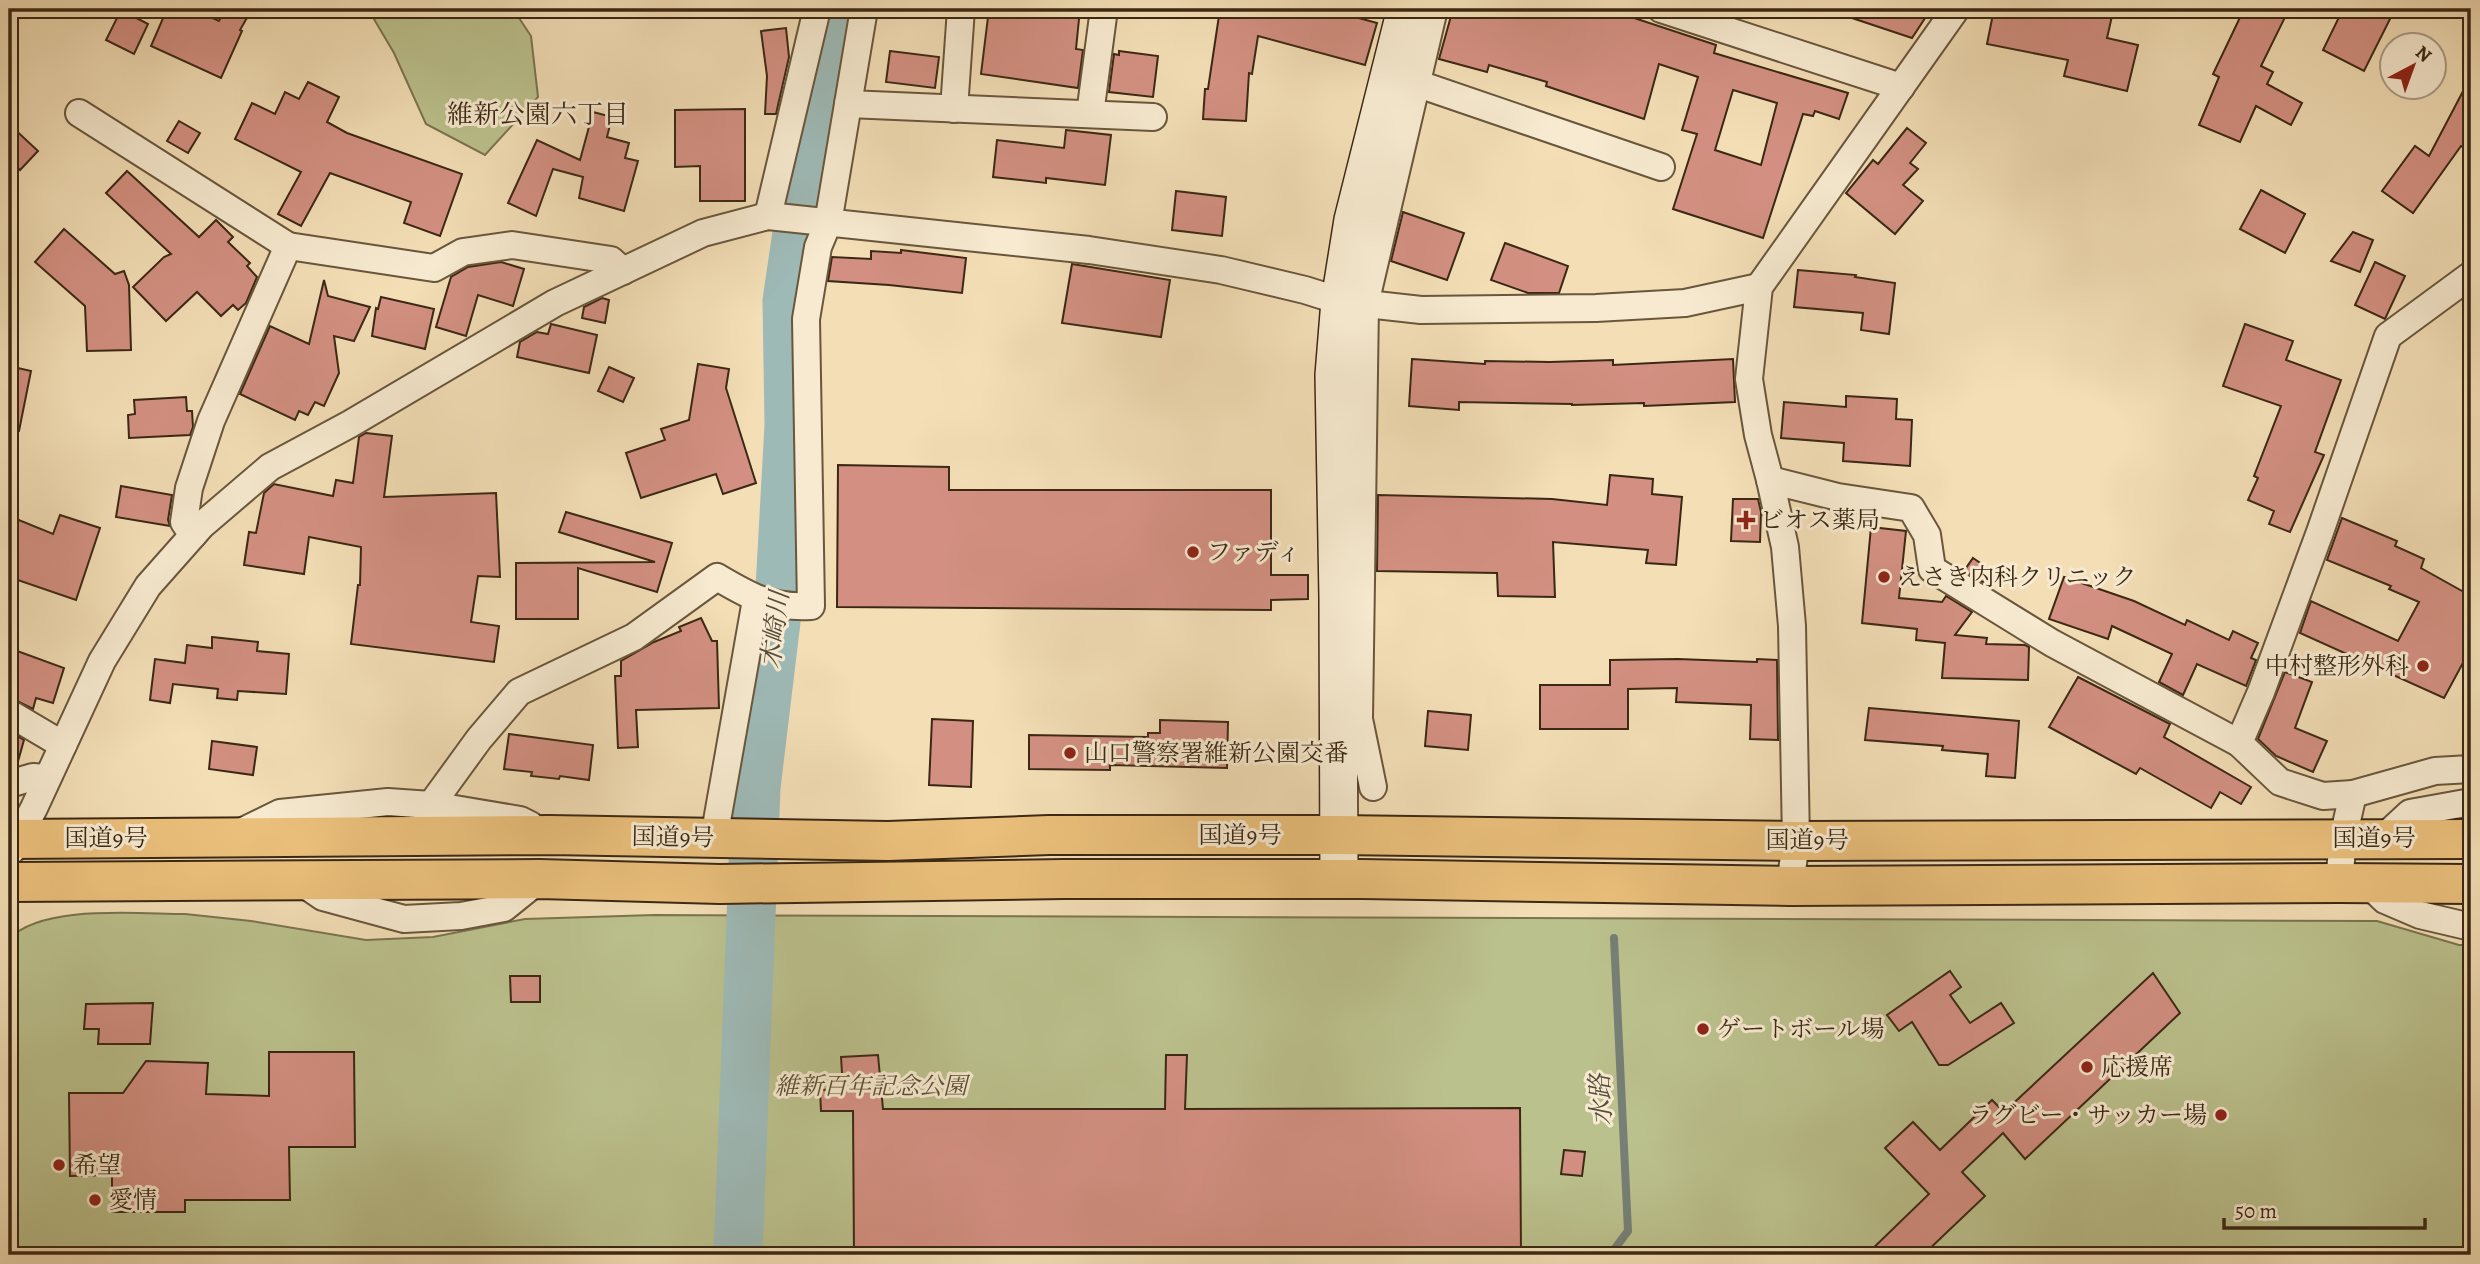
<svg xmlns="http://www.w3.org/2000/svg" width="2480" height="1264" viewBox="0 0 2480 1264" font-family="Alegreya,'Noto Serif JP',serif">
	<rect width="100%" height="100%" fill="#f3deb6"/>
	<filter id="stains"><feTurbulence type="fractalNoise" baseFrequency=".00286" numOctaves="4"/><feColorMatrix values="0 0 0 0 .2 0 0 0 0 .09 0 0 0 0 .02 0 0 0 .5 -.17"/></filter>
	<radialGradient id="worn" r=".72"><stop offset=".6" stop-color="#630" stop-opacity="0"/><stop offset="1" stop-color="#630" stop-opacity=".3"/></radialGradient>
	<!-- green -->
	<g fill="#bbc18d" stroke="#7b7450" stroke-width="2">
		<polygon points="368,9 513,9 531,36 538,97 485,155 426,124 394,53"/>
		<path d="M185,914L251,921L366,940L433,937L525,919L654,915L2377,921L2459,945H2471V1255H9V939C42,904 138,914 185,914Z"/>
	</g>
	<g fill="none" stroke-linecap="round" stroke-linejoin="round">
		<!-- stream -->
		<polyline stroke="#768076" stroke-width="8" points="1613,1255 1613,1251 1628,1231 1614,938"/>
		<!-- river -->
		<polyline stroke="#9ebab7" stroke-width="49" points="738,1255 756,787 780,588 789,425 787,301 801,206 837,9"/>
	</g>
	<!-- building -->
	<g fill="#d39082" stroke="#3b2814" stroke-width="2" fill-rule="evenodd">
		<polygon points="167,9 192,9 219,21 225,9 252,9 240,30 242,31 221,78 151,46"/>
		<polygon points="989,9 1080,9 1076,49 1083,50 1078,88 981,74"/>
		<polygon points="1220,9 1326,9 1377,23 1365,65 1258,36 1252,74 1249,73 1246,121 1203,119 1205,89 1208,89"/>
		<path d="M1453,9H1607L1716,45L1714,53L1848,93L1839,119L1815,111L1813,116L1803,114L1763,238L1673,209L1697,134L1682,130L1698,77L1659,64L1644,119L1546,86L1547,82L1489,65L1487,72L1439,59ZM1733,90L1777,103L1761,165L1715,150Z"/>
		<polygon points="1838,9 1931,9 1912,38 1837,13"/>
		<polygon points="1994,9 2053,9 2079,14 2081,9 2084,9 2112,16 2107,38 2138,45 2127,91 2064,76 2068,60 1987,44"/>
		<polygon points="2244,9 2289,9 2261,66 2273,72 2267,84 2302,103 2291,125 2256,106 2240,142 2199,125 2219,77 2213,74"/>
		<polygon points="2343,9 2395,9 2364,71 2323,50"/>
		<polygon points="121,10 148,24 134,54 106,40"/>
		<polygon points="786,28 789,57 776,114 765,114 767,76 761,31"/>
		<polygon points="890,51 939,57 935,88 886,82"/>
		<polygon points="1119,51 1158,56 1153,97 1109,92 1114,54 1119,55"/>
		<polygon points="2471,76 2471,151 2461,146 2413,213 2382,191 2415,146 2429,156"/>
		<polygon points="308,82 339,97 327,122 347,133 462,174 440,236 404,223 411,202 330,173 301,226 278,214 301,172 235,139 252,103 275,114 285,92 299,99"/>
		<polygon points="745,109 745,201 700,201 700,166 675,167 675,110"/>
		<polygon points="593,112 612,117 607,137 629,143 625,158 638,161 624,211 579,198 583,177 553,169 536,216 508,203 537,140 580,160"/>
		<polygon points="179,121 200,133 188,153 167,141"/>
		<polygon points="9,124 38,151 20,170 9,160"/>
		<polygon points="1907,128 1926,143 1910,163 1918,169 1903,185 1923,201 1895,234 1846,193 1873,160 1878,164"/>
		<polygon points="1066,130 1111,135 1105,185 1046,178 1046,183 993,177 997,140 1064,148"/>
		<polygon points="127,171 199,237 216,220 233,237 228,242 250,263 247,266 257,277 246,303 238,310 233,305 221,316 197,292 166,321 133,287 164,257 171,254 106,193"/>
		<polygon points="2261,190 2305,214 2285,253 2240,229"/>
		<polygon points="1176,191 1226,197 1222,236 1172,230"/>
		<polygon points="1403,212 1464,233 1447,280 1391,261"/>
		<polygon points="64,229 115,274 124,271 129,285 131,350 87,351 85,306 35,262"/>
		<polygon points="2353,232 2373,240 2360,272 2331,261"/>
		<polygon points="1505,243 1568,266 1559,293 1528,293 1491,280"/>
		<polygon points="901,250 966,258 962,293 889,285 828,281 832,257 871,259 871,251 901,253"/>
		<polygon points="501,262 524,269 513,306 478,295 466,336 436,327 451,277 468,267"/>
		<polygon points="2375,262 2405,276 2385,319 2355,305"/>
		<polygon points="1072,264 1170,280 1161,337 1062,323"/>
		<polygon points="1798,270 1856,275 1855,277 1895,283 1889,334 1861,330 1863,313 1794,307"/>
		<polygon points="324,280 328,296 370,307 354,341 334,336 339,373 324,406 315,402 308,415 299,411 295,420 240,394 270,326 309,344"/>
		<polygon points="381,297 434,309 425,349 372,336 376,308 378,309"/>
		<polygon points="602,298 609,300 605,323 582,318 584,307"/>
		<polygon points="551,324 597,335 589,373 517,357 520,342 537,332 548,334"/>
		<polygon points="2245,324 2293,341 2286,360 2341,380 2315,452 2324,455 2290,532 2269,524 2274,511 2248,500 2258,478 2254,476 2281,406 2223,386"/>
		<polygon points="1412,359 1485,364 1485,361 1550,362 1613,360 1613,365 1733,359 1735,402 1644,406 1644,403 1572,405 1572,404 1459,402 1459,410 1409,406"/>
		<polygon points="698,364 729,369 726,388 756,483 723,494 716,474 641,498 626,453 665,440 661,429 689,420"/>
		<polygon points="9,366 31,371 19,431 9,430"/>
		<polygon points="609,367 634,378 623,402 598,391"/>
		<polygon points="1846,396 1897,399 1896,419 1912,420 1910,466 1843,461 1844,443 1781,438 1784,402 1846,407"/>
		<polygon points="186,397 187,411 192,411 193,427 190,435 129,438 128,415 135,414 134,400"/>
		<polygon points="366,433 392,436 384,497 496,493 500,577 478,576 471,622 499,626 494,662 351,644 358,585 360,585 361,547 309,537 304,574 244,565 249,532 256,533 264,493 274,484 333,496 336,480 353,483 359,437"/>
		<polygon points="838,465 949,467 949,490 1271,490 1271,575 1308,575 1308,599 1271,600 1271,610 837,607"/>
		<polygon points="1610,475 1653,479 1652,494 1682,497 1676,565 1646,563 1648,550 1553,542 1555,597 1498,596 1497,573 1377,571 1378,495 1552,499 1607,505"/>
		<polygon points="121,486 172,495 168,520 170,526 116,517"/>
		<polygon points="1733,499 1758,499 1761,512 1760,542 1731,541"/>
		<polygon points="566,512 672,543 657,592 578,568 578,619 516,619 516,563 655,562 559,532"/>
		<polygon points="60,515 100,528 76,600 9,577 9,516 53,534"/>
		<polygon points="2342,518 2397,541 2395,546 2424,559 2421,568 2471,596 2471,648 2444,698 2300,633 2311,601 2398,641 2419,602 2389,589 2391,586 2327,560"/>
		<polygon points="1871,527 1906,531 1899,598 1942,602 1946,596 1972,612 1955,635 1987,638 1986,644 2025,645 2029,647 2028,680 1942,678 1945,643 1916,640 1917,629 1862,623"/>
		<polygon points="1973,558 1998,575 1990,586 1964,571"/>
		<polygon points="2064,577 2134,601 2185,625 2187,620 2229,640 2233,631 2258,643 2251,658 2256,660 2246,686 2197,664 2183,695 2159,682 2172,654 2112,626 2108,639 2049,619"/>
		<polygon points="701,618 712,641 717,641 719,708 636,710 638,747 618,748 615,676 621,676 621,661 654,642 681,631 679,627"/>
		<polygon points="212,637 258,642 257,651 289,654 286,694 238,691 237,700 217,698 218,689 173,684 170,703 150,700 155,659 185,663 187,645 212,648"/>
		<polygon points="9,648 64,668 53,703 36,698 33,709 9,697"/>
		<polygon points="1678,659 1757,662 1757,659 1777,660 1778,740 1750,739 1751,705 1676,702 1677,688 1628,689 1628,729 1540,729 1540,685 1610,685 1610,660"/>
		<polygon points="2285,672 2312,682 2295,728 2327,741 2313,772 2276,756 2258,739"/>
		<polygon points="2078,677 2170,724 2164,737 2251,787 2241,804 2220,792 2211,808 2140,768 2136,774 2049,727"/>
		<polygon points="1869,708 2019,721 2015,778 1986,776 1988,754 1942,750 1943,746 1865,740"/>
		<polygon points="1428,711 1471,715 1468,750 1425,746"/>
		<polygon points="932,719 973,721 971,787 929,785"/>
		<polygon points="1160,720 1228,722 1227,768 1110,765 1110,770 1029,769 1029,735 1148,737 1148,733 1160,733"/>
		<polygon points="9,731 24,740 17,765 9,768"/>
		<polygon points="509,734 593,745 589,780 560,776 559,779 531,776 532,772 504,769"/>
		<polygon points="212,741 257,747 253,775 209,769"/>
		<polygon points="1950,971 1961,987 1950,995 1970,1023 2001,1003 2014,1023 1948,1065 1939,1065 1912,1022 1899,1031 1887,1015"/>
		<polygon points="2153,973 2180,1013 2025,1159 2003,1133 1962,1172 1985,1196 1923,1255 1866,1255 1929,1194 1885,1148 1913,1122 1940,1150 1992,1100 2004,1112"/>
		<polygon points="510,976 540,976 540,1002 511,1002"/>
		<polygon points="153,1003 150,1044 98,1044 99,1029 84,1029 86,1004"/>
		<polygon points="269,1052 354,1052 355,1147 289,1147 290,1200 185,1200 185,1212 112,1212 112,1175 70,1176 69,1093 123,1093 146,1061 208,1063 206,1094 269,1096"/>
		<polygon points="878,1055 883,1109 1165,1109 1166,1055 1187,1055 1185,1109 1520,1108 1521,1255 854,1255 853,1111 821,1111 820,1090 843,1089 841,1057"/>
		<polygon points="1564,1150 1585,1152 1582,1176 1561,1174"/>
	</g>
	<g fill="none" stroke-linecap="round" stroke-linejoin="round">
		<!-- street casing -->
		<g stroke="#69563c" stroke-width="30">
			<g id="street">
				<polyline points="1661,9 1901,87"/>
				<polyline points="1398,77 1661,167"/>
				<polyline points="848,104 1153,117"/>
				<polyline points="954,109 961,9"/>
				<polyline points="79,113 288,246"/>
				<polyline points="1090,114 1104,9"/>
				<polyline points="768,216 817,9"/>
				<polyline points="1770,480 1838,497 1911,508 1927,535 1932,569 2052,643 2239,743"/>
				<polyline points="193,535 184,522 189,488 211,421 288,246 434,268 463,252 512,245 611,260 623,271"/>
				<polyline points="9,713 63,745"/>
				<polyline points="9,784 33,777 46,778"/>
				<polyline points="1373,787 1359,719 1365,304 1434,9"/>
				<polyline points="2353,794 2435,771 2471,769"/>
				<path d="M431,805L479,739L519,692L634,637L717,577C751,597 769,608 811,606L806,319L818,247L828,223L864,9"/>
				<polyline points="237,834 280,813 388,802 431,805 520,820 530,825"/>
				<polyline points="714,838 756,600"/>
				<polyline points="2383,838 2410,813 2471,802"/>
				<polyline points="12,850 34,808 102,661 148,586 202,525 270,467 350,424 555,303 703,233 768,216 1089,250 1221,270 1305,290 1340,301 1421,310 1596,308 1685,303 1759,287"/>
				<polyline points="301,882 323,897 404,919 461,916 504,908 540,879"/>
				<polyline points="2339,883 2343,838 2353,794 2323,796 2280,782 2239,743 2261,692 2320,532 2388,336 2471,275"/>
				<polyline points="2367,883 2385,900 2420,915 2471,927"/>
				<polyline points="1790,886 1796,841 1792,626 1785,547 1770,480 1758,435 1749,379 1759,287 1956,9"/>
			</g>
		</g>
		<!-- secondary casing -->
		<g stroke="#3b2814" stroke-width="40">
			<polyline id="secondary" points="1339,879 1338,598 1334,375 1340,301 1353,220 1406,9"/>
		</g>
		<!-- highway casing -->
		<g stroke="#3b2814" stroke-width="42">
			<g id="highway">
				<polyline points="9,839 550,835 888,841 1049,835 1338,835 1796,841 2471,839"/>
				<polyline points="9,882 540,879 720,884 1064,879 1362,879 1790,886 2339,883 2471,884"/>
			</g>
		</g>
		<!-- street -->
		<use href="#street" stroke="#f7ead0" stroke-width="26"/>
		<!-- secondary -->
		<use href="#secondary" stroke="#f7ead0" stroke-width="37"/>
		<!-- highway -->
		<use href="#highway" stroke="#eabf7b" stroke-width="38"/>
	</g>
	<!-- markers -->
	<g fill="#8f2418" stroke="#f7ead0" stroke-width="2.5">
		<path d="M1742.5 509.5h7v7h7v7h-7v7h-7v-7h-7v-7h7z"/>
		<circle cx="1193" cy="552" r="7"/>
		<circle cx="1884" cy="577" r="7"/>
		<circle cx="2423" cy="666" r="7"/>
		<circle cx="1070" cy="753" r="7"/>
		<circle cx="1703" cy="1029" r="7"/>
		<circle cx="2087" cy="1067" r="7"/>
		<circle cx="2221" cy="1115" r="7"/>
		<circle cx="59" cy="1165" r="7"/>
		<circle cx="95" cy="1200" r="7"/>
	</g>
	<g text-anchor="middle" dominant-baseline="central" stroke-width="6" stroke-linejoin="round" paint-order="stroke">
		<!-- poi labels -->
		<g font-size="24" fill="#3b2814" stroke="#f7ead0" text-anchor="start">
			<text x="1760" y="520">ビオス薬局</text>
			<text x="1207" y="552">ファディ</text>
			<text x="1898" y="577">えさき内科クリニック</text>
			<text x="2409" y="666" text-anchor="end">中村整形外科</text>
			<text x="1084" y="753">山口警察署維新公園交番</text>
			<text x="1717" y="1029">ゲートボール場</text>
			<text x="2101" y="1067">応援席</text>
			<text x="2207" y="1115" text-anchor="end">ラグビー・サッカー場</text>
			<text x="73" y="1165">希望</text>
			<text x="109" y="1200">愛情</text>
		</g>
		<!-- street labels -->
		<g font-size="24" fill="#3b2814" stroke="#f7ead0">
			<text x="1240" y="835">国道9号</text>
			<text transform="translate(673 837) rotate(1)">国道9号</text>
			<text x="106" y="838">国道9号</text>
			<text x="2374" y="838">国道9号</text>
			<text x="1807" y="840">国道9号</text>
		</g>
		<!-- park labels -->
		<g font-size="24" font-style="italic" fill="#5b4e32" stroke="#f7ead0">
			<text x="871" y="1086">維新百年記念公園</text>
		</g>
		<!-- neighbourhood labels -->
		<g font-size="26" fill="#3b2814" stroke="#f7ead0">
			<text x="538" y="114">維新公園六丁目</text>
		</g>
		<!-- water labels -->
		<g font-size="26" font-style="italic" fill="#544c3d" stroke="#f7ead0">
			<text transform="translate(775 630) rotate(-83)">木崎川</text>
			<text transform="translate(1601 1100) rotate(-93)">水路</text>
		</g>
	</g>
	<!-- margin -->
	<rect width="2480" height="1264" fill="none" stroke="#f3deb6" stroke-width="35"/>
	<rect x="10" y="10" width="2459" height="1243" fill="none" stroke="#3b2814" stroke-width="3.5"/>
	<rect x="18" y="18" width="2445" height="1229" fill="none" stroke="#3b2814" stroke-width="2"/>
	<!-- north arrow -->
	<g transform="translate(2413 66) rotate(41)"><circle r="33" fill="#f7ead0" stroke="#ac9c85" stroke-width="2"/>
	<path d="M0-5L12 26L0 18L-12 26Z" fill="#8f2418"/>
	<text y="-10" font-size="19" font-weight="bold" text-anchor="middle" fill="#3b2814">N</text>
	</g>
	<!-- scale -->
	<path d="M2224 1218v10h201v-10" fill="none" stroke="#3b2814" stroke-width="3.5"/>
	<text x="2235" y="1218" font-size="21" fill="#3b2814" stroke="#f7ead0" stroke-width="5" paint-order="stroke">50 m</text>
	<rect width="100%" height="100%" filter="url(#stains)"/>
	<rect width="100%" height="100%" fill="url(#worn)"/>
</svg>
